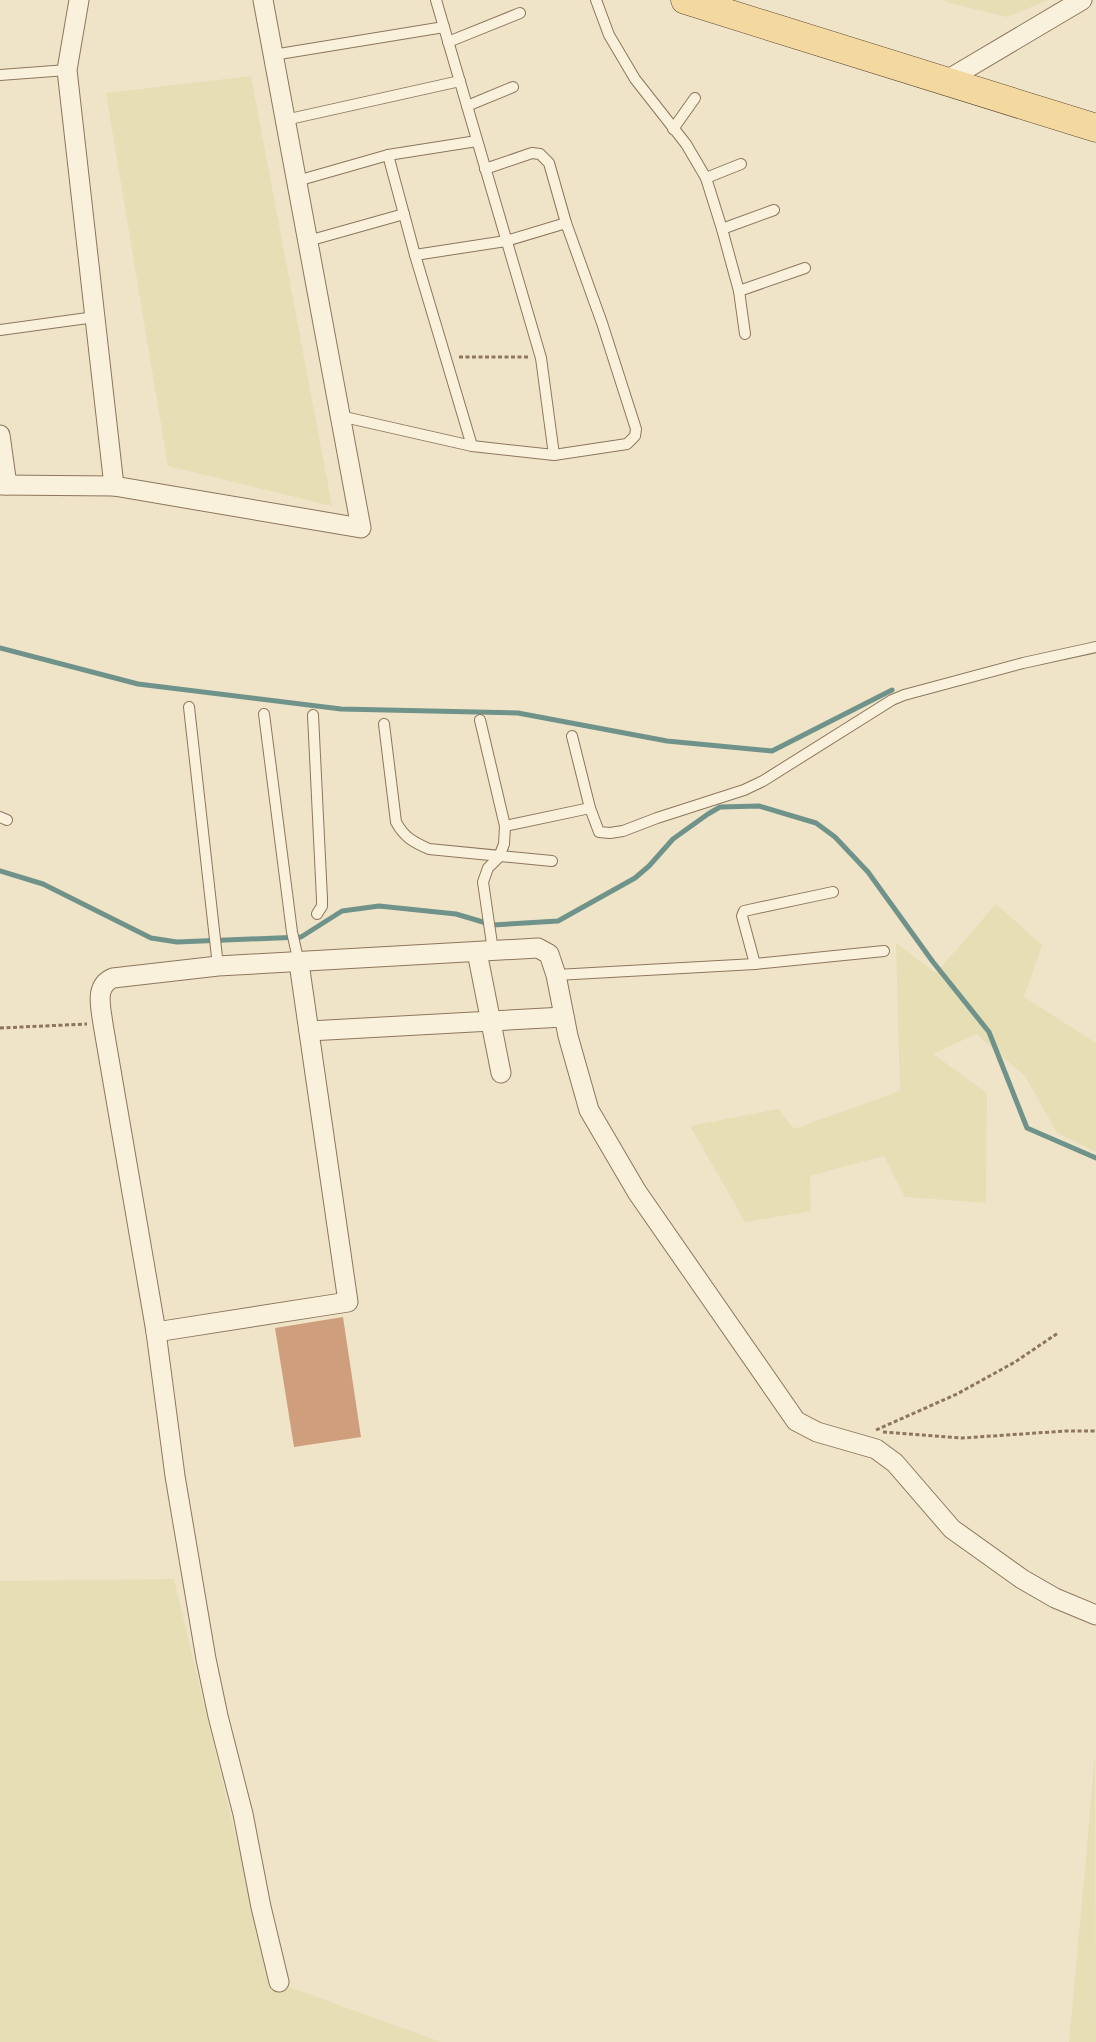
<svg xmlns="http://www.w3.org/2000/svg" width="1096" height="2042" viewBox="0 0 1096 2042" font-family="'Zilla Slab',serif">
	<rect width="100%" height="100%" fill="#f0e4c8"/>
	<!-- farmland -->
	<g fill="#e6deb5">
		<polygon points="944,0 1048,0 1007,17 945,2"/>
		<polygon points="251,76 332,506 168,466 106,93"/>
		<polygon points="996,904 1042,945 1024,997 1096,1043 1096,1152 1057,1133 1025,1076 976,1034 933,1054 987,1093 986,1203 905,1197 884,1156 810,1176 811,1211 745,1222 690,1126 778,1109 794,1129 900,1091 896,943 936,973"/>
		<polygon points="174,1579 270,1980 441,2042 0,2042 0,1581"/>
		<polygon points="1095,1753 1096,2042 1069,2042 1085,1869"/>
	</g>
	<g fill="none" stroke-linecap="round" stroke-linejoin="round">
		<!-- stream -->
		<g stroke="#6f938a" stroke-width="5">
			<polyline points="0,648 138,684 341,709 518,713 667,741 772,751 892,690"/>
			<polyline points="0,871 43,884 151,938 177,942 301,937 342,911 379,906 456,914 493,925 558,921 635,878 649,866 673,839 708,814 720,807 759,806 816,823 835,837 868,872 933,962 989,1032 1027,1128 1096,1158"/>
		</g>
	</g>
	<!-- building -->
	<polygon fill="#cf9f7d" points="343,1317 361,1437 294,1447 275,1328"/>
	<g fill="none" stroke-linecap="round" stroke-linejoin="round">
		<!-- service casing -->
		<g stroke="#8d765c" stroke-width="12">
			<g id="service">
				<polyline points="436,0 541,358 554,455"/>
				<polyline points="596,0 609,35 635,79 686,144 706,178 722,229 739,291 745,334"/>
				<polyline points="448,42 520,13"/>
				<polyline points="273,55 444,27"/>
				<polyline points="0,75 67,70"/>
				<polyline points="467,106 513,87"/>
				<polyline points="285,120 460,81"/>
				<polyline points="673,129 695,98"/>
				<polyline points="388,155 415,255 472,446"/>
				<polyline points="706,178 741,164"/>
				<polyline points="297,181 388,155 477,141"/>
				<polyline points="722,229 774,210"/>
				<polyline points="308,241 404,214"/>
				<polyline points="415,255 506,241 566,223"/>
				<polyline points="739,291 805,268"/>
				<polyline points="0,330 95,317"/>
				<polyline points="340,416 472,446 554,455 627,444 635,436 636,429 602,323 566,223 549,163 540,154 532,153 485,169"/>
				<polyline points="189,707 218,966"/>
				<polyline points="264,714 292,932 299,963"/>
				<polyline points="313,715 322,899 322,906 317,914"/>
				<polyline points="480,720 505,826 504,844 499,857 488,868 483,882 493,951"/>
				<path d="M384,724L396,822C404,837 413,842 429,849L552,861"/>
				<polyline points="572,736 590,808 599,832 610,833 623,831 657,818 744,790 763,781 892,700 904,695 1023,663 1096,647"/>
				<polyline points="0,817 7,820"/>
				<polyline points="505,826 590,808"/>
				<polyline points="755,964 742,916 744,911 833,892"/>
				<polyline points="556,975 755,964 884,951"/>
			</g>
		</g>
		<!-- minor casing -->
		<g stroke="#8d765c" stroke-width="21">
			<g id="minor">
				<polyline points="79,0 67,70 114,486"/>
				<polyline points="947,80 1082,0"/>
				<polyline points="0,435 7,485"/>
				<polyline points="0,485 114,486 361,528 263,0"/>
				<polyline points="477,952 501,1073"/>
				<polyline points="309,1031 564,1017"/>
				<polyline points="156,1332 348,1302 299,963"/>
				<path d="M279,1982L261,1907L243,1814L218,1716L206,1659L175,1476L156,1332L103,1024C101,1007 94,986 113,978L218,966L538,948L549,954L556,975L568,1036L589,1110L637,1192L796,1421L817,1432L876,1449L895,1463L952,1529L1022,1579L1055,1598L1096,1615"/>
			</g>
		</g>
		<!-- primary casing -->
		<g stroke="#5b4430" stroke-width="29">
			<polyline id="primary" points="685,0 1096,128"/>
		</g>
		<!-- path -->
		<g stroke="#8d765c" stroke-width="3" stroke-dasharray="4 2.5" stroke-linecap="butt">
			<polyline points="459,357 528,357"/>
			<polyline points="0,1028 87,1024"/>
			<polyline points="876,1430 957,1394 1015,1362 1058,1333"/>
			<polyline points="883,1432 962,1438 1066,1431 1096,1431"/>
		</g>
		<!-- service -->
		<use href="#service" stroke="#faf1dc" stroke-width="10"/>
		<!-- minor -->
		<use href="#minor" stroke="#faf1dc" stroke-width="19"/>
		<!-- primary -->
		<use href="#primary" stroke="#f3d9a0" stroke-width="28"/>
	</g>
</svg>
